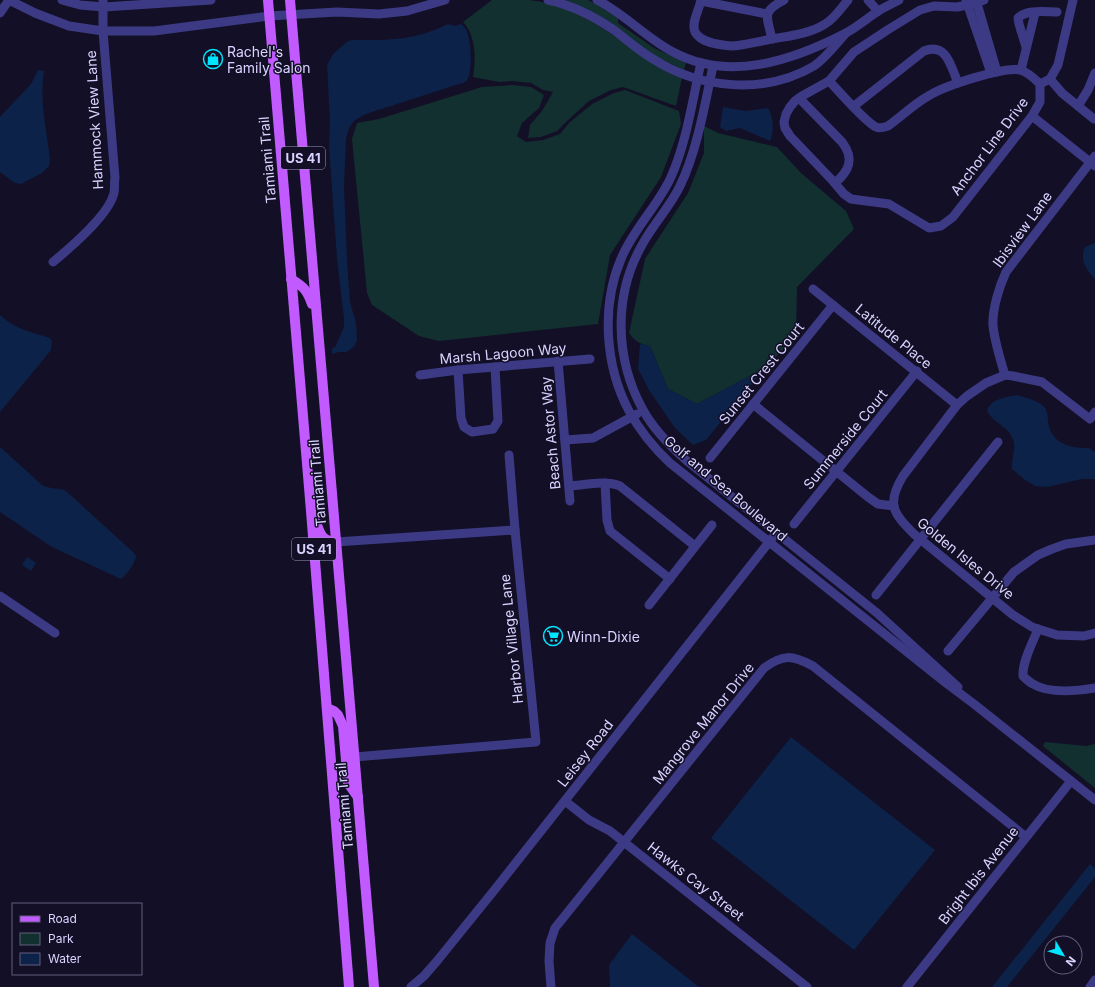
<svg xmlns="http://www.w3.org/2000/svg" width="1095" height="987" viewBox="0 0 1095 987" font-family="Inter,sans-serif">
	<rect width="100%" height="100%" fill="#130f26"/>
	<!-- green -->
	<g fill="#12302f">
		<path d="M492,0C504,0 517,0 529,0C558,3 586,16 610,33C635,49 653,67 682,78L676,106L623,87L611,90L589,101L567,121L557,131L541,137L528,138L530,125L542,111L553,92L543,90L531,83L512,81L499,82L473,77C476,60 476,35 463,22Z"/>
		<polygon points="566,0 588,0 598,5 618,18 618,23 654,48 686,63 684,70 654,56 592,13"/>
		<polygon points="512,85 531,87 544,95 539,108 522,123 517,136 526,142 543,140 560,134 569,123 592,104 614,93 625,90 679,111 681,124 661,177 610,255 598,324 439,341 419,336 372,305 367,293 352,139 357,123 379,119 482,87"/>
		<path d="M704,126L718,133L735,137L777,147L801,173L846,211L854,229L797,287L796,336L765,368L697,404L668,389L650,346C641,344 635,342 629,333L645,259L688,193L704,153Z"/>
		<polygon points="1045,742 1086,746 1095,744 1095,788 1043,746"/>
	</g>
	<!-- water -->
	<g fill="#0c2248">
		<path d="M448,24L455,26L461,24C464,27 466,29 467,32C471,41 473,72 467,80C465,83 460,84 456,85L366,114L355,120L349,128L346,139L344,187L347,261L350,302L356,323L357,340L354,347L346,352H339L332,354V348L335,347L344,327V319L337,259L329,147L330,120L327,65L333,54L348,41L352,40C388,40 414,41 448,24Z"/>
		<path d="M38,70L44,71C39,100 47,131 50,159L49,166L42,173L21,184L15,183L0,172V117L31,84Z"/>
		<path d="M723,107L745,111L768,108C774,119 774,130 770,141L740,128L726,131L720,127Z"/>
		<path d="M1095,243V279C1086,270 1079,259 1085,247Z"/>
		<path d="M0,315C15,329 30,332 50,338L52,342L51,350L47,355L0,412Z"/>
		<polygon points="640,344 650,346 668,389 697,404 765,368 706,440 693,445 675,428 649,390 638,369"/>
		<path d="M1017,395C1026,398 1039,400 1045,408C1049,414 1047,420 1049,426C1053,444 1073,449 1089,448L1095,452V479H1082L1047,487L1035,486L1025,480L1012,469C1011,460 1015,452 1014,443C1011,427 994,424 987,411C990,399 1006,397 1017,395Z"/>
		<path d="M0,447L42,485C52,490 58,487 66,491L133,552L136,556C135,564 127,574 121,579L52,547L0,512Z"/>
		<polygon points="27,557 36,563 31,571 22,565"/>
		<polygon points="791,737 935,850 854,950 711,838"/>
		<polygon points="1090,864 1095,868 1095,877 1007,987 992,987"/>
		<polygon points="632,934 699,987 610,987 609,965"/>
	</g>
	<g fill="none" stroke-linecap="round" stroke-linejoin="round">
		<!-- minor -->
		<g stroke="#3d3a85" stroke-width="9">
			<polyline points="9,0 35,13 69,26 103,31 154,31 269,16 337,12 379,14 407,11 445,0"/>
			<polyline points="62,0 80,5 104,7 211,0"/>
			<path d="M548,0C572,5 595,17 614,30C627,40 639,51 653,59C700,89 765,95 814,66C826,58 836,44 846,33"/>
			<path d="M597,0C625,14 646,38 673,52C729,82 791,61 844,34C856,28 866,19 877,12C884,7 892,4 899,0"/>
			<path d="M701,0C699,10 691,23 695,32C701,43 719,45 731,46C743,46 755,42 767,40C786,36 808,35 825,24C835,18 841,8 848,0"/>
			<polyline points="868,0 878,11"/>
			<polyline points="966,0 991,73"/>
			<polyline points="976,0 997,72"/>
			<polyline points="701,1 767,14"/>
			<polyline points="0,13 9,0"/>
			<path d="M772,39C767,16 761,12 784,0"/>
			<path d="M1026,47L1019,24L1018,18C1026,9 1046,12 1057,12"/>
			<path d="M701,63C692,101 687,141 671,177C658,206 633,229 621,259C601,306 605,366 629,411C640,431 654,448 670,463L946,683L974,704L1095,800"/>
			<path d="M713,66C705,104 697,151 680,186C670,207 653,224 642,245C613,296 615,359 643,410C654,430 670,446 687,461L877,613L958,687"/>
			<polyline points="1021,70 1035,13"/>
			<polyline points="1050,79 1062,93 1094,119"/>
			<path d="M829,81C839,91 865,122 876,127C880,129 885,127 888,126C902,116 915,103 930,95C945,86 1004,66 1020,70C1028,72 1035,79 1040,84V102L1032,116L953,217L941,226L929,228L889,204L851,199L844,194L832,180L790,136L785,128L784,122L786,114L790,107L795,101L802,96L829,81L854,52L889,29L920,10L934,6L957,7L972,4L984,0"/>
			<polyline points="1040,84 1050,79 1058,65 1073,0"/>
			<path d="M799,98L842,142C855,159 849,171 835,183"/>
			<path d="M854,106L924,51C947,42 951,67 958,83"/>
			<polyline points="1078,106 1088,90 1095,73"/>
			<polyline points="1032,116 1095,166"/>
			<path d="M53,262C70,248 109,215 114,193C115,188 114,183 115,178L103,31V0"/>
			<polyline points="813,289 957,405"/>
			<polyline points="558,361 570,501"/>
			<polyline points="458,370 461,418 464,427 472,432 493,429 498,421 495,367"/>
			<polyline points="420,375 458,370 590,359"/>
			<path d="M1005,375C1000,359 995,343 993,326C992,310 999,287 1006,272L1095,156"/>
			<polyline points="753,404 868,497 878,504 894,506"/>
			<path d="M1095,412L1090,419L1042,382L1013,376L1005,375L986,383L967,396L957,405L903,476C886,504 893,513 914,534L1013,615L1032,627L1057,635L1084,636L1095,633"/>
			<polyline points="565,440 593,438 637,414"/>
			<polyline points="509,455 515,530"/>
			<polyline points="710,458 833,305"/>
			<polyline points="605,483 607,520 610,531 670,579"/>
			<path d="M569,486C585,485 605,480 620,486L695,546"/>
			<polyline points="794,524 917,371"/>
			<polyline points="336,542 515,530 536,742 354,757"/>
			<polyline points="876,595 998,442"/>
			<polyline points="0,596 55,633"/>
			<polyline points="649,605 712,525"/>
			<path d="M1038,629C1033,642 1022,662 1023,676C1026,679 1029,682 1033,684C1049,694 1077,691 1095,688"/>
			<polyline points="948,651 1014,572 1038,555 1052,549 1066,544 1095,540"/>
			<polyline points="565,801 589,820 610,831 807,987"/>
			<polyline points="411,987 424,976 437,961 496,888 773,537"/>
			<path d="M551,987L549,961L550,943L555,928L764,668C783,654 792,655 813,666L1026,837"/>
			<polyline points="907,987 1071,781"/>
			<polyline points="1090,987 1095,980"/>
		</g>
		<!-- major -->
		<g stroke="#c25bff" stroke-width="10">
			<polyline points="268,0 311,511 349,987"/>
			<polyline points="290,0 374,987"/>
			<path d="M291,279C304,287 307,290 312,304"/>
			<path d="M315,520C321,534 320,540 336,542"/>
			<polyline points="327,708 334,711 338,715 343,726 348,783 358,797"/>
		</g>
	</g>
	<!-- icons -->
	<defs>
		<g id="shop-ring" transform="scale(1)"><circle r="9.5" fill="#130f26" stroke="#00e5ff" stroke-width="1.5"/><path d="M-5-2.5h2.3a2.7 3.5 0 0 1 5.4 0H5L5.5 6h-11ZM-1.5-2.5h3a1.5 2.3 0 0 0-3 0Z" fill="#00e5ff"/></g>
		<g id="supermarket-ring" transform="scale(1)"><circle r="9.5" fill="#130f26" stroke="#00e5ff" stroke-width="1.5"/><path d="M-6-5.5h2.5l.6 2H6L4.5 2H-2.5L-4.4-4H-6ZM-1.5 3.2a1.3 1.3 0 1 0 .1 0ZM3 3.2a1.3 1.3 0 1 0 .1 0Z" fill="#00e5ff"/></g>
	</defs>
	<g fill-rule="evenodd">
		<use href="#shop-ring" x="213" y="59"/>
		<use href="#supermarket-ring" x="553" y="636"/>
	</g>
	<g text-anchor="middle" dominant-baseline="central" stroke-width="3" stroke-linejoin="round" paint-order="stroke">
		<!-- shield labels -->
		<g fill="#130f26" stroke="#9e99be" stroke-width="1">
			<rect x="281" y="147" width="44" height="22" rx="3"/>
			<rect x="292" y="538" width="44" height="22" rx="3"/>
		</g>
		<g font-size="13" font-weight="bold" fill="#d9d4ff">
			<text x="303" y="158">US 41</text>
			<text x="314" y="549">US 41</text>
		</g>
		<!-- poi labels -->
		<g font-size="14" fill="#d9d4ff" stroke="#130f26" text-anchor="start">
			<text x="227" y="51">Rachel's<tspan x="227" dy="16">Family Salon</tspan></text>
			<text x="567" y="636">Winn-Dixie</text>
		</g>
		<!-- street labels -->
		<g font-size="14" fill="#d9d4ff" stroke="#130f26">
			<text transform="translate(94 120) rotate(-93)">Hammock View Lane</text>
			<text transform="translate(989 146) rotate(-53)">Anchor Line Drive</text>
			<text transform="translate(267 160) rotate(-95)">Tamiami Trail</text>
			<text transform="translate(1022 229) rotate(-54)">Ibisview Lane</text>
			<text transform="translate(894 336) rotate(39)">Latitude Place</text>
			<text transform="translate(503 353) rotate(-5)">Marsh Lagoon Way</text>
			<text transform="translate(761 373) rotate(-51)">Sunset Crest Court</text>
			<text transform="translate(550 433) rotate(-95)">Beach Astor Way</text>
			<text transform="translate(845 439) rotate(-51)">Summerside Court</text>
			<text transform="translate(317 483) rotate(-95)">Tamiami Trail</text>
			<text transform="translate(726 488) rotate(40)">Golf and Sea Boulevard</text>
			<text transform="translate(966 558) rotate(39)">Golden Isles Drive</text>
			<text transform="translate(511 639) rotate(-96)">Harbor Village Lane</text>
			<text transform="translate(703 723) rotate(-51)">Mangrove Manor Drive</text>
			<text transform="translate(585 753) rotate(-52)">Leisey Road</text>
			<text transform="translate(344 806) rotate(-95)">Tamiami Trail</text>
			<text transform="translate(978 875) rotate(-52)">Bright Ibis Avenue</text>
			<text transform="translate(696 881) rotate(38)">Hawks Cay Street</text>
		</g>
	</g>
	<!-- legend -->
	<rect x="12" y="903" width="130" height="72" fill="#130f26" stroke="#625e7d"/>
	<rect x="20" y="916" width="20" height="6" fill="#c25bff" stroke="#625e7d"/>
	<text x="48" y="923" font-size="12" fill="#d9d4ff">Road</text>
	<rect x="20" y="933" width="20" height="12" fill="#12302f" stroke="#625e7d"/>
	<text x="48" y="943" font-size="12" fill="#d9d4ff">Park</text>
	<rect x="20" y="953" width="20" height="12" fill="#0c2248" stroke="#625e7d"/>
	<text x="48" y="963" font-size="12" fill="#d9d4ff">Water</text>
	<!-- north arrow -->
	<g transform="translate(1063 955) rotate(128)"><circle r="19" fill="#130f26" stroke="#625e7d"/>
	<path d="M0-3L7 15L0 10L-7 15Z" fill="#00e5ff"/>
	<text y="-6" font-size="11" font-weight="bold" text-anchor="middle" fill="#d9d4ff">N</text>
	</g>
</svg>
